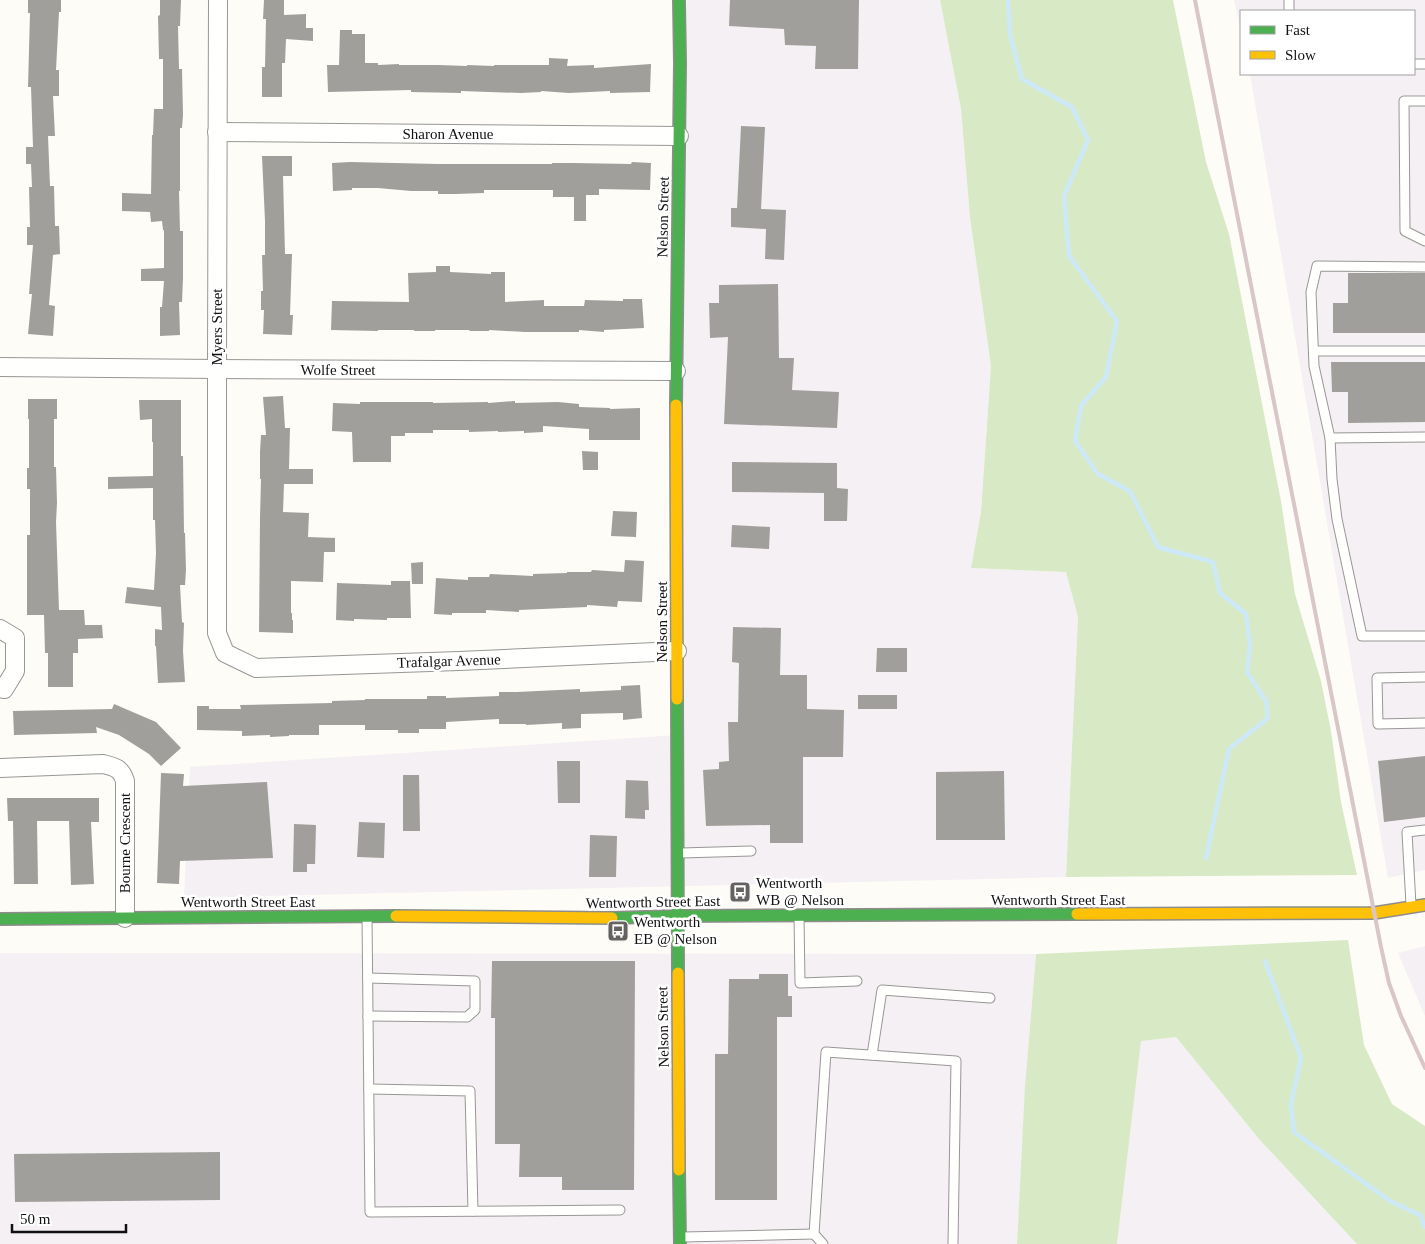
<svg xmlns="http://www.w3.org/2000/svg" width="1425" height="1244" viewBox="0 0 1425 1244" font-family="Georgia,serif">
	<rect width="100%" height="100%" fill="#fdfcf7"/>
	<!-- industrial -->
	<g fill="#f5f0f3">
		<polygon points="687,0 940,0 961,109 970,218 991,366 981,512 971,568 1066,572 1078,617 1066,877 184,898 190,767 678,735"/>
		<polygon points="1234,0 1425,0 1425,870 1388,878 1250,74 1414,74 1414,11 1241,11 1241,30"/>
		<polygon points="1425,946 1425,1016 1398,953"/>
		<polygon points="0,953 1036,954 1027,1062 1017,1244 0,1244"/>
		<polygon points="1159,1036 1176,1037 1259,1139 1357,1244 1117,1244 1141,1040"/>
	</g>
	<!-- forest -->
	<g fill="#d8eac5">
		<polygon points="940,0 1173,0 1206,162 1229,234 1281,501 1295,594 1321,681 1331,731 1341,802 1357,875 1066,877 1078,617 1066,572 971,568 981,512 991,366 970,218 961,109"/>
		<polygon points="1348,940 1364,1045 1392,1104 1425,1126 1425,1244 1357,1244 1259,1139 1176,1037 1141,1041 1117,1244 1017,1244 1025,1086 1036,954"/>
	</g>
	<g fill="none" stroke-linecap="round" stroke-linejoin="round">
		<!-- stream -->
		<g stroke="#cde8f7" stroke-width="4.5">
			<polyline points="1008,0 1010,35 1022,79 1072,107 1088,140 1064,196 1069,256 1117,321 1106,377 1081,406 1075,441 1098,474 1130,491 1158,547 1213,562 1220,593 1246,614 1250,645 1247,672 1266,701 1268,718 1229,749 1206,858"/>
			<polyline points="1265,961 1301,1058 1291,1104 1294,1132 1390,1201 1420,1215 1425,1227"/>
		</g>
	</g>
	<!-- building -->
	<g fill="#a19f9c">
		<polygon points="28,0 61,0 61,12 59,12 56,70 59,70 59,96 53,96 55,136 48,136 50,186 54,186 55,226 59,226 60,254 53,255 49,305 55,306 53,336 28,334 32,294 29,294 33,245 27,245 27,227 30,227 29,187 32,187 31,164 26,164 26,147 33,147 31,87 28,87 30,13 28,13"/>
		<polygon points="160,0 181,0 180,26 178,26 179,69 182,69 183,115 182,128 180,128 180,191 179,191 180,231 183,231 183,278 182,302 179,302 180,335 160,336 160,307 162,307 164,281 141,281 141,269 164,268 164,230 163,230 162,221 151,222 150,212 122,211 122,193 151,194 152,135 153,135 154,109 163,109 163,59 159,59 158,16 160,15"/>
		<polygon points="264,0 284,0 284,15 306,14 306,28 313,28 313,41 286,39 285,63 282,63 282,97 262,97 262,67 265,67 266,19 263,19"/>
		<polygon points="730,0 859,0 858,69 815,69 816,46 785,45 784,29 729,26"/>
		<polygon points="340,30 352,30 352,34 365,34 365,63 378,63 378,65 399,64 399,65 438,65 467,66 467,65 494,66 494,65 549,65 549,58 568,59 567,66 594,65 594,68 651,64 650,92 610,93 610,91 569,93 541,91 541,92 521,93 461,91 461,93 411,92 411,90 328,92 327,65 339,65"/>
		<polygon points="741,126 765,127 761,209 786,210 784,260 765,259 766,229 731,227 731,208 737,208"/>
		<polygon points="262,156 292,156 292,176 283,176 285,254 292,254 290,315 293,315 292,335 263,334 264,310 261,310 261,291 263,291 262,255 265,255 265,221"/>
		<polygon points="350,162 438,164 552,164 552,163 572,163 631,164 632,162 651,163 650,190 599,189 599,195 586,195 586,221 574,221 574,197 553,197 553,190 484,190 484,193 456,194 438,194 438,191 411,191 378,188 352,188 352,190 333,191 332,163"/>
		<polygon points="436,266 450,266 450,272 491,274 491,272 505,272 505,302 544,300 544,306 584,306 585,300 623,301 623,299 642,299 644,328 604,330 604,332 579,330 579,332 525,332 489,330 489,331 470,331 469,330 435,330 435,331 414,331 414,330 378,330 378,331 331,330 332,301 409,302 408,273 436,272"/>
		<polygon points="1348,273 1425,273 1425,333 1333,333 1333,303 1348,303"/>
		<polygon points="778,284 779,358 794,358 792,390 839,392 837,428 724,424 728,337 710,338 709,303 719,303 719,285"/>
		<polygon points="1331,362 1425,362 1425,422 1348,423 1348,392 1332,392"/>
		<polygon points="283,396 285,428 290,428 289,469 313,469 313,484 284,484 283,512 309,513 308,537 335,538 335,552 324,552 323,582 291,581 291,613 292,613 292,620 293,620 293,633 259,632 260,518 261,479 260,479 260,452 261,435 266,435 263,397"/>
		<polygon points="28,399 57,399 57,419 54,419 54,467 56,467 57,503 56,522 59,610 84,610 85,625 102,625 103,638 78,639 78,653 73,653 73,687 48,687 48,653 45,653 44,615 27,615 27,535 30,535 30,489 27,489 27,468 29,468 29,419 28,419"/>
		<polygon points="139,400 181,400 181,456 183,456 184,533 185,533 186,570 185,585 180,585 182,622 184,623 183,651 185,682 158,683 156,646 155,646 155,629 162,630 161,607 125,603 127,587 154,590 156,553 155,520 153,520 153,488 108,489 108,477 153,476 153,442 152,442 152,419 140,420"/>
		<polygon points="515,401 515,403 558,402 579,404 579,407 610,408 610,409 640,408 640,440 589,440 589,429 543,426 543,432 524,433 524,431 498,432 498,431 469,432 469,430 433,430 433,433 405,433 405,436 391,436 391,462 353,462 352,432 332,431 333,403 360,404 360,402 433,402 433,403 488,402 488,403"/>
		<polygon points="582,451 598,452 598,470 583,470"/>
		<polygon points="732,462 837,463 837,488 848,489 847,521 824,521 824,493 732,492"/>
		<polygon points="613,511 637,512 636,537 611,536"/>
		<polygon points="732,525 770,527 769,549 731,547"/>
		<polygon points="625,560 644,561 642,602 618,601 617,607 587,605 587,607 519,610 519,612 486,610 486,613 452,613 452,615 434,614 436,578 468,580 468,577 489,577 490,574 533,576 533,574 567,573 567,572 591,572 592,570 624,572"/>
		<polygon points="423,562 423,584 412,584 411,563"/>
		<polygon points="391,581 410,581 411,618 387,618 387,620 354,619 354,621 336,620 337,583 391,585"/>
		<polygon points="733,627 781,628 780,675 807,675 807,709 844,710 843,757 803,757 803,843 770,843 770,825 706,826 703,770 719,769 719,762 729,761 728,722 738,722 739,663 732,662"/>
		<polygon points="877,648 907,648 907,672 876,672"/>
		<polygon points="640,685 642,718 623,720 623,713 581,714 581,728 562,729 562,723 526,725 526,724 499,724 499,719 446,722 446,729 419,729 419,733 398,733 398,730 365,730 365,725 319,725 319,735 289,735 289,736 270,737 270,735 242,736 242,731 197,730 197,706 209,706 209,709 241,709 240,705 332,703 332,701 365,700 365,699 427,699 427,696 446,696 446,698 499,696 499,692 517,692 580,689 580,692 621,690 621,686"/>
		<rect x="858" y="695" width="39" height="14"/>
		<polygon points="114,704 156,722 181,748 161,766 149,754 119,735 96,727 97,733 14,735 13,711 112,709"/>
		<polygon points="1425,756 1425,817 1384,822 1378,761"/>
		<polygon points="557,761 580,761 580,803 558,803"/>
		<polygon points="1004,771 1005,840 936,840 936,772"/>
		<polygon points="161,773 184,774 183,786 267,782 273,858 180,861 179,884 157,883"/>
		<polygon points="403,775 419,775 420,831 403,831"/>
		<polygon points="626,780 648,781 649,810 645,810 645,819 625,818"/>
		<polygon points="7,798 99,798 99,822 91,822 94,884 71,885 69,821 37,821 38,884 14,884 13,821 8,821"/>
		<polygon points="359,822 385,823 384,858 357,857"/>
		<polygon points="294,824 316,825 315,864 307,864 307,872 293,872"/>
		<polygon points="590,835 617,836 616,877 589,877"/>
		<polygon points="492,961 635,961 634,1190 562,1190 562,1177 519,1177 520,1144 495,1144 495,1018 491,1018"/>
		<polygon points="759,974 788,974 788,996 792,996 792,1017 777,1017 777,1200 715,1200 715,1054 728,1054 729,979 759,979"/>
		<polygon points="220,1152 220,1200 15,1202 14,1154"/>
	</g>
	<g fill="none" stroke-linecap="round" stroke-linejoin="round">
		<!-- lane casing -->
		<g stroke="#979795" stroke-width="11">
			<g id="lane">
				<polyline points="1289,0 1289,11"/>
				<polyline points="1414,64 1425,64"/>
				<polyline points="1425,101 1404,101 1405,231 1425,241"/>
				<polyline points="1425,267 1317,266 1311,292 1314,366 1330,438 1425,437"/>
				<polyline points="1314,351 1425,351"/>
				<polyline points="1330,438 1332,479 1337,519 1362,636 1425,636"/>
				<polyline points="1425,677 1377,678 1378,724 1425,723"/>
				<polyline points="681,853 751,851"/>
				<polyline points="1411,905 1407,832 1425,830"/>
				<polyline points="367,916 370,1212 620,1210"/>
				<polyline points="799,916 800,983 857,981"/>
				<polyline points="368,978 475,981 475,1010 467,1017 368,1016"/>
				<polyline points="872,1055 882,990 990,998"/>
				<polyline points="369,1089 470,1091 473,1211"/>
				<polyline points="683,1237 814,1234"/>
				<polyline points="823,1244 814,1234 826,1052 956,1061 953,1244"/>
			</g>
		</g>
		<!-- street casing -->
		<g stroke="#979795" stroke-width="20">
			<g id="street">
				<polyline points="218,0 217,369 217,633 225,653 256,668 459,661 677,651"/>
				<polyline points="217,132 679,136"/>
				<polyline points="0,367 217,369 676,371"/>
				<polyline points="0,629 15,638 15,671 4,689 0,688"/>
				<path d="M0,768L103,764C115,767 121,768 125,781V918"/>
			</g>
		</g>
		<!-- fast casing -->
		<g stroke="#8e8d8b" stroke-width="14">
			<g id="fast">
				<polyline points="676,405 680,63 679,0"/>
				<polyline points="677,699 678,973"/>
				<polyline points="612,918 677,916 1077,914"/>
				<polyline points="0,919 396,916"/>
				<polyline points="679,1170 680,1244"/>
			</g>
		</g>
		<!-- slow casing -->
		<g stroke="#8e8d8b" stroke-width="14">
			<g id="slow">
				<polyline points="676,405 677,699"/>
				<polyline points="1077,914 1374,913 1425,905"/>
				<polyline points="396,916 612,918"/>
				<polyline points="678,973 679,1170"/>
			</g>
		</g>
		<!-- lane -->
		<use href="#lane" stroke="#fffffe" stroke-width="9"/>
		<!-- street -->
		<use href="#street" stroke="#fffffe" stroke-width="18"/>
		<!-- fast -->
		<use href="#fast" stroke="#4caf50" stroke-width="11"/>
		<!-- slow -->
		<use href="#slow" stroke="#ffc107" stroke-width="11"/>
		<!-- rail -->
		<polyline stroke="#d9c6c7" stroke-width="4" points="1195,0 1381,947 1389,983 1401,1016 1425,1068"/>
	</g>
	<!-- icons -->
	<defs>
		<g id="bus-square" transform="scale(1.125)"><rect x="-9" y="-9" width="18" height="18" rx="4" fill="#646362" stroke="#fff"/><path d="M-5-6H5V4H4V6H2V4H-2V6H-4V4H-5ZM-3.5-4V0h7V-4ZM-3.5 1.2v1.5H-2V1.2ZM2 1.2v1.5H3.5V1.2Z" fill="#fff"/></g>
	</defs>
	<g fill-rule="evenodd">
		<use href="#bus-square" x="740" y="892"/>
		<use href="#bus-square" x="618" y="931"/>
	</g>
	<g text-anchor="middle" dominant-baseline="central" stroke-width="5" stroke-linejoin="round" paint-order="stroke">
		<!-- street labels -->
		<g font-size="15" fill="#111" stroke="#fff">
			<text x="448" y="134">Sharon Avenue</text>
			<text transform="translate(663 217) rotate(-89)">Nelson Street</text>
			<text transform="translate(217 327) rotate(-90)">Myers Street</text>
			<text x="338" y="370">Wolfe Street</text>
			<text transform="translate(662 622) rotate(-90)">Nelson Street</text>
			<text transform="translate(449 661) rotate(-2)">Trafalgar Avenue</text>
			<text transform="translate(125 843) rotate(-90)">Bourne Crescent</text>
			<text x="1058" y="900">Wentworth Street East</text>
			<text x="248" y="902">Wentworth Street East</text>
			<text transform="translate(653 902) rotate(-1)">Wentworth Street East</text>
			<text transform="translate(663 1027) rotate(-91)">Nelson Street</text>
		</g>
		<!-- poi labels -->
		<g font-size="15" fill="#111" stroke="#fff" text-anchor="start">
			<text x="756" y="883">Wentworth<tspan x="756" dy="17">WB @ Nelson</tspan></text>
			<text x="634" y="922">Wentworth<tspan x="634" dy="17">EB @ Nelson</tspan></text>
		</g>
	</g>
	<!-- legend -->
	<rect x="1240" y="10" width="175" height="65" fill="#ffffff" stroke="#a0a0a0"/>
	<rect x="1250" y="26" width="25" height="8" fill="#4caf50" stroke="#a0a0a0"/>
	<text x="1285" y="35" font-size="15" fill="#111111">Fast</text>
	<rect x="1250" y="51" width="25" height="8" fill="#ffc107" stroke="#a0a0a0"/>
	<text x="1285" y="60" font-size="15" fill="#111111">Slow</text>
	<!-- scale -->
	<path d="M12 1224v8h114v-8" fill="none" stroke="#111111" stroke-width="2.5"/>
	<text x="20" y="1224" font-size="15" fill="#111111" stroke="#ffffff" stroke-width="4" paint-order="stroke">50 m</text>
</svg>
